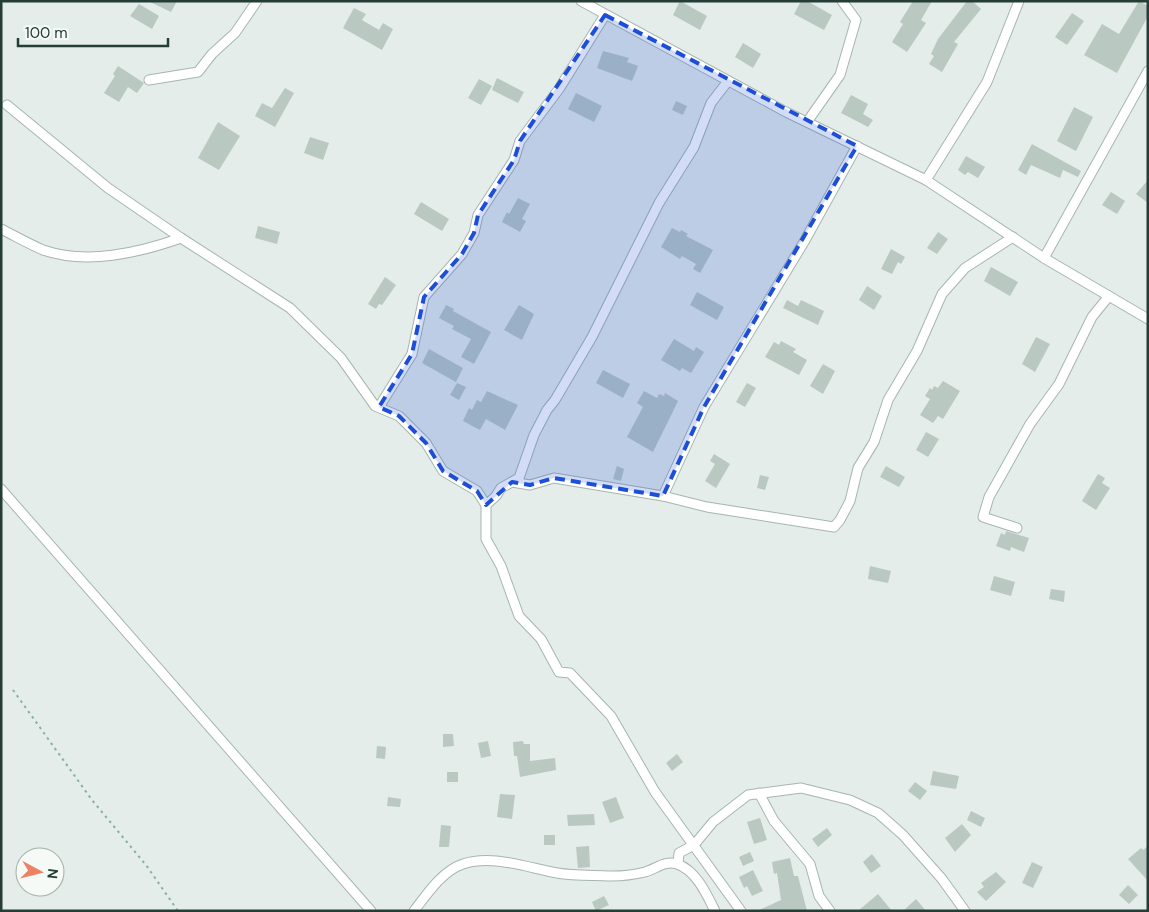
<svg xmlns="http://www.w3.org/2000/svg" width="1149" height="912" viewBox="0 0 1149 912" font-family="'DM Sans',sans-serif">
	<rect width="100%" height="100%" fill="#e4ede9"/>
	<!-- building -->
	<g fill="#bac8c2">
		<polygon points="148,1 177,1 171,12"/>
		<polygon points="680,1 707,16 700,30 673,15"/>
		<polygon points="801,1 807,1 832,15 824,30 794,14"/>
		<polygon points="913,1 932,1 921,20 926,23 907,52 892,42 903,24 900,22"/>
		<polygon points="967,1 972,1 981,9 954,42 958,44 942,72 929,64 934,56 931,54 938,39"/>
		<polygon points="1139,1 1148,6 1148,16 1117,73 1084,55 1102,24 1119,34"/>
		<polygon points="139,4 159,16 152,29 130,16"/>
		<polygon points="354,8 366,14 362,20 379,30 383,23 393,29 382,50 343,28"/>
		<polygon points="1072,13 1084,21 1067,45 1055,37"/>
		<polygon points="743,43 761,54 753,68 735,57"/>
		<polygon points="603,51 629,58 627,62 638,66 632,81 597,68"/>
		<polygon points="118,66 144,83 137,93 128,87 119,102 104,93 115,76 113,74"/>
		<polygon points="497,78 524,92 518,103 492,90"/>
		<polygon points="479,79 492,86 481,105 468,98"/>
		<polygon points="285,88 294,93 275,127 255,116 262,103 272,108"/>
		<polygon points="576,93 602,106 594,122 568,109"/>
		<polygon points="851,95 868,104 863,114 873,120 868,127 841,113"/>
		<polygon points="676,101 687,106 683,115 672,110"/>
		<polygon points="1074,107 1093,117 1076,151 1057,141"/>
		<polygon points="218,122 240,136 219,170 198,158"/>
		<polygon points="310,137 329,143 323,160 304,153"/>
		<polygon points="1032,144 1081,171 1078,177 1063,170 1060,178 1031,165 1026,175 1018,170"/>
		<polygon points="966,156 985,167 978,178 968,172 965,175 958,170"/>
		<polygon points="1148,180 1148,203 1136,194"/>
		<polygon points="1111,192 1125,201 1117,214 1102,205"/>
		<polygon points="518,198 530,204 522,219 526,221 520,232 502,222 507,212 509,214"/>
		<polygon points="421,202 449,219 442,231 414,214"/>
		<polygon points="258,226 280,232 277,244 255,238"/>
		<polygon points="672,228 680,232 681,230 688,234 686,236 713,250 700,273 693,269 696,264 682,256 680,259 661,247"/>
		<polygon points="938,232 948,239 937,254 927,248"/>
		<polygon points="891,249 905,257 901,264 898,262 892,274 881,269"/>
		<polygon points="991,267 1018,282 1010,296 984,281"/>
		<polygon points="385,277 396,285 382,305 379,304 376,309 368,304"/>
		<polygon points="867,286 882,296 874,310 859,300"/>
		<polygon points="697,292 724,307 717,320 690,305"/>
		<polygon points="787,300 798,306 801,300 824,311 818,325 783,308"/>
		<polygon points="446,305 454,309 453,311 491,332 474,364 461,357 471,339 452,329 454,326 439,318"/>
		<polygon points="519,305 534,314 522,340 504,330"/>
		<polygon points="1036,337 1050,344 1035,372 1022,364"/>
		<polygon points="674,339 694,351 696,347 704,352 691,373 682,368 680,371 661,360"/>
		<polygon points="781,341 796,349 793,352 807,360 799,375 765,357 774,342 779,345"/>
		<polygon points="429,349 463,368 456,382 422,363"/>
		<polygon points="823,364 835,371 823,394 810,386"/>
		<polygon points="603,370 630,384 623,398 596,383"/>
		<polygon points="943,381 960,391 943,419 938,416 933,423 920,415 930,399 925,396 930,388 932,390 934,386 938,388"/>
		<polygon points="457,383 466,387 459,400 450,395"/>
		<polygon points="747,383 756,388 745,407 736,402"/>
		<polygon points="487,391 518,405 505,430 486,419 480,430 463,421 469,408 472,410 477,400 481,402"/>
		<polygon points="644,391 657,398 659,394 664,396 665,393 678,401 653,452 627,437 643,407 637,403"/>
		<polygon points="926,432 939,439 928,457 916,450"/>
		<polygon points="714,454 730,464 716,488 705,481 715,464 710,461"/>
		<polygon points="617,466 624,469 621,481 613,479"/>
		<polygon points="886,466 905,477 899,487 880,477"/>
		<polygon points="1098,474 1105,478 1102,483 1110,488 1096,510 1082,501"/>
		<polygon points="760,475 769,477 765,490 757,488"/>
		<polygon points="1006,531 1029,538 1024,552 1011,547 1010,551 996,546 1001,533 1005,535"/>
		<polygon points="870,566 891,571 888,583 868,579"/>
		<polygon points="994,576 1015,582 1011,596 990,590"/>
		<polygon points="1051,589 1065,591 1064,602 1049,599"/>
		<polygon points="443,734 453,734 454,746 443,747"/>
		<polygon points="488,741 491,756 481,758 478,743"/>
		<polygon points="523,741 524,744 530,744 530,761 555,758 556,770 520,777 517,756 514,756 513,742"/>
		<polygon points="377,746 386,747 385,759 376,758"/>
		<polygon points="677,754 683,762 672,771 666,763"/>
		<polygon points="933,771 959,776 956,789 930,785"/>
		<rect x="447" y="772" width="11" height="10"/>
		<polygon points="915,782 927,791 920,800 908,791"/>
		<polygon points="500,794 515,795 512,819 497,817"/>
		<polygon points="388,797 401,799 400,807 387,806"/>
		<polygon points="616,797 624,818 610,823 602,802"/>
		<polygon points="971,811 985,818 981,827 967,820"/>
		<polygon points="594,814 595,825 568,826 567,815"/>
		<polygon points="760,818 767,840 754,844 747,822"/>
		<polygon points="962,824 971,835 955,852 945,838"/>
		<polygon points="441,825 451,826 449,847 439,847"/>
		<polygon points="827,828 832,835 818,847 812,839"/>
		<rect x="544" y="835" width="11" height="10"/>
		<polygon points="589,846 590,867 578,868 576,847"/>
		<polygon points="1148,846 1148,881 1128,859 1141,848 1143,850"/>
		<polygon points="750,852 754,861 743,866 739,857"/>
		<polygon points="872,854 881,866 871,873 863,862"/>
		<polygon points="790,858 794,876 798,876 807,911 757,911 781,900 777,873 774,874 772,862"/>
		<polygon points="1032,862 1043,867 1033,888 1022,883"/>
		<polygon points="753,870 763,891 752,896 747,886 744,888 739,877"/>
		<polygon points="996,872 1006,882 986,901 977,892 984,887 981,883"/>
		<polygon points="1128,885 1138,895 1129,904 1119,895"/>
		<polygon points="878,894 892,911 858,911"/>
		<polygon points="604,896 609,905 596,911 592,902"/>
		<polygon points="916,899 926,911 903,911"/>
	</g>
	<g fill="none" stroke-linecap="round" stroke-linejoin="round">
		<!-- street casing -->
		<g stroke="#a7b5b0" stroke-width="11">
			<g id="street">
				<polyline points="581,1 786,112 926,180 1044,258 1148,319"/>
				<polyline points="149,80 198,72 212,54 235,33 257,1"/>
				<polyline points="7,105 108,188 181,238 290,308 341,358 375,406 399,416 426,443 443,471 477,491 486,505 486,539 501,566 519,616 541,639 559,672 570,673 611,716 655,792 741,911"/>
				<polyline points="807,122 840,75 856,20 842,1"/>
				<polyline points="926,180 987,82 1019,1"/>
				<path d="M1,229C15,236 29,244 43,250C87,265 138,253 181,238"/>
				<polyline points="1044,258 1148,71"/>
				<polyline points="379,407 412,354 424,297 462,254 474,233 478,215 514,160 520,141 559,89 605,15"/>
				<polyline points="512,482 530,485 554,478 663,496 704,407 804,242 857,146"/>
				<polyline points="1,489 371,911"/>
				<polyline points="663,496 707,507 834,527 840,520 850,501 858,468 874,442 888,400 917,351 942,294 965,268 1013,237"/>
				<polyline points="486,505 496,496 501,488 519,478 534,435 547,410 555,400 592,337 659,203 694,147 711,103 728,81"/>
				<polyline points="1017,528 983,517 989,497 1012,456 1030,424 1059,384 1092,317 1109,296"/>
				<polyline points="759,793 774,821 810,864 819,896 830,911"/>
				<polyline points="678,864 679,853 694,845 713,822 748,795 801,788 850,800 878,813 903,835 942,879 965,911"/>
				<path d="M414,911C427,894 442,871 463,864C492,854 529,868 557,873C575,876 593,875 611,876C622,876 633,875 645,872C656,869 665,860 677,864C696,870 707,895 715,911"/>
			</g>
		</g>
		<!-- path -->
		<polyline stroke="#86b0a1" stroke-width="2" stroke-dasharray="2.5 4" stroke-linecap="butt" points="13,690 92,800 146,865 178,911"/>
		<!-- street -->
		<use href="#street" stroke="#fff" stroke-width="9"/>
	</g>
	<!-- marked area -->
	<path fill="#1d4ed8" fill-opacity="0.2" stroke="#1d4ed8" stroke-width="4" stroke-dasharray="10 6" stroke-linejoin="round" d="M605,15L857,146L704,407L663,496L554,478L530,485L512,482L486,505L477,491L443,471L426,443L399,416L379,407L412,354L424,297L462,254L474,233L478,215L514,160L520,141Z"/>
	<!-- border -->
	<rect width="1149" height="912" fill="none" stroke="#243e37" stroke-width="5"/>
	<!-- north arrow -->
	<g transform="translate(40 872) rotate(97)"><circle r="24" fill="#f5faf7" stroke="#a1afaa"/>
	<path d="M0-4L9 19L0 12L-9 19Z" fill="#ed8163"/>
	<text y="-8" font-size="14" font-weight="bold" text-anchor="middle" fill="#243e37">N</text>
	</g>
	<!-- scale -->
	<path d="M18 38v8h150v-8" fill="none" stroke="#243e37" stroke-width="2.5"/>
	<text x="25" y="38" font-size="15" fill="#243e37" stroke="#f5faf7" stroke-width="4" paint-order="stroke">100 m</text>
</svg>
